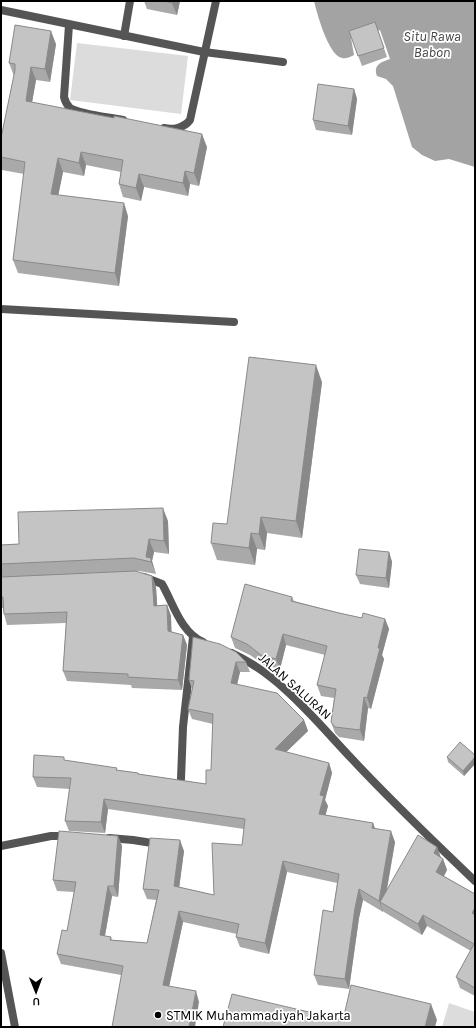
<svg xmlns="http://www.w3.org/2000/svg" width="476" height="1028" viewBox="0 0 476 1028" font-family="Karla,sans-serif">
	<rect width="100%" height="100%" fill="#fff"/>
	<!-- green -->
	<g fill="#dcdcdc">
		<polygon points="77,43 188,56 181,114 70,100"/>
		<polygon points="449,1003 475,1012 475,1027 442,1027"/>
	</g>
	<!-- water -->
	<path fill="#a3a3a3" d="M314,1H475V167L449,159L435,161L422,155L412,147L393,86L386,79L377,76C373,65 381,62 390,59L380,30L351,38L354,55C350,57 346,59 342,58C328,55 317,13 314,1Z"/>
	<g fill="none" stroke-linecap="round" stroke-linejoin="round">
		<!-- minor -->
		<g stroke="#555" stroke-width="8">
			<polyline points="1,10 204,52 283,62"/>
			<path d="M69,25L64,97C65,101 67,105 70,108C82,115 109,117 123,120"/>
			<polyline points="124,36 130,1"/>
			<path d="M164,128C173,130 184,128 190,120L216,1"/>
			<polyline points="1,309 234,322"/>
			<path d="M144,577L162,584C173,603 181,633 203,642"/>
			<path d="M232,653C281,676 316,721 352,759C391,801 433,841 475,881"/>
			<polyline points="181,779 183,727 193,637"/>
			<polyline points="109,838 133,840 152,843"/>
			<polyline points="1,846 51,836 69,836"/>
		</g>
		<!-- tertiary -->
		<polyline stroke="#555" stroke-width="8" points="1,953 15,1027"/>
	</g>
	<!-- wall -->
	<g fill="#a9a9a9">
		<polygon points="144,1 180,1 177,15 147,9"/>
		<polygon points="375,22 387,57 362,66 349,31"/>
		<polygon points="56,44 50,82 36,80 32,102 207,147 199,186 190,184 188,196 144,187 141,201 123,197 119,184 121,172 86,165 84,176 63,172 58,195 128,216 119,286 18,273 13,260 24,174 2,170 1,167 1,138 14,76 9,63"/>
		<polygon points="354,89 357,99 352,135 316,130 313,120"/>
		<polygon points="322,382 302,538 267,533 265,550 257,549 255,565 217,560 211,543 227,524"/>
		<polygon points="168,521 169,554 154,552 152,561 155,571 156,574 139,571 135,571 152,576 156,587 157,606 167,605 171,616 171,632 183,635 187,645 182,690 132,688 131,685 67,681 63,671 66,623 7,625 4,614 3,608 1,608 1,545 19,544"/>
		<polygon points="389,552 392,562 389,588 360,584 356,575"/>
		<polygon points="292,597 294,601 339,613 362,618 385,619 389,629 382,655 384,659 371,709 368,708 364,741 339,737 335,733 331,722 334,698 321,696 317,685 325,655 286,645 280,669 264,665 250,655 235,648 231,637"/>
		<polygon points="193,637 246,662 250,672 240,672 237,684 304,720 308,731 286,752 329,763 332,773 325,800 328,806 325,815 373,823 375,829 395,842 387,890 437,847 441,858 443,859 447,870 444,876 475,894 475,996 460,988 456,977 471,951 427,926 422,935 384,912 383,911 383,912 363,900 359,918 349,989 318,985 314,975 333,912 337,883 287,872 269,954 240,947 236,937 237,934 183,922 169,987 199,1002 121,975 61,964 57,954 67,931 74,892 57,891 53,880 118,836 122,846 118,897 112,896 105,936 111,937 112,940 147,943 156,900 147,899 143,889 184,851 179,887 214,895 242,845 244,829 108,809 105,833 69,831 65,821 70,789 37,787 33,777 65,761 117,770 138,773 139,774 206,784 211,770 213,724 192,719 188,709 192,689 189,680"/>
		<polygon points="475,755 475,764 464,776 448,762 447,757"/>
	</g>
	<!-- shaded-wall -->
	<g fill="#898989">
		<polygon points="173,1 180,1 177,15 172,3"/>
		<polygon points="51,31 56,44 50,82 45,69"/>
		<polygon points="31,67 36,80 30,114 26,101"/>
		<polygon points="354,89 357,99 352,135 348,126"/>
		<polygon points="202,134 207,147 199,186 194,173"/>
		<polygon points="81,152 86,165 84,176 79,163"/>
		<polygon points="58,158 63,172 56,207 51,194"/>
		<polygon points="185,171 190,184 188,196 183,183"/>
		<polygon points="139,174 144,187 141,201 136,188"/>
		<polygon points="124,203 128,216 119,286 115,273"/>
		<polygon points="316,365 322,382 302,538 296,521"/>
		<polygon points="163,508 168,521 169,554 164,541"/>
		<polygon points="261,517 267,533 265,550 259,534"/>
		<polygon points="251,533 257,549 255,565 249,548"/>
		<polygon points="149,539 154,552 152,561 155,571 156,574 151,562 146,557"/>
		<polygon points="389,552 392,562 389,588 386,578"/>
		<polygon points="152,576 156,587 158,617 154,606"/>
		<polygon points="167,605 171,616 172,642 168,631"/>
		<polygon points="385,619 389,629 382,655 384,659 371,709 367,698 378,648"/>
		<polygon points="283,634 286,645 280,669 276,659"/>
		<polygon points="183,635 187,645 182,690 178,680"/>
		<polygon points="236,662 240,672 235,694 231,683"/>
		<polygon points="364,697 368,708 364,741 360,730"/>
		<polygon points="304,720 308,731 278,760 275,749"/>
		<polygon points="475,757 475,764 464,776 463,771"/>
		<polygon points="329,763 332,773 325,800 328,806 323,825 319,814 320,795"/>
		<polygon points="104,799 108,809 105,833 101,822"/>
		<polygon points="373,823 377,834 372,828"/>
		<polygon points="391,831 395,842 384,904 380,902 383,911 383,912 379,901"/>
		<polygon points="118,836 122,846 118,897 114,886"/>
		<polygon points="180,840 184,851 178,897 174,886"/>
		<polygon points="437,847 441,858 438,864 434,853"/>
		<polygon points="443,859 447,870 440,883 436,872"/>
		<polygon points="283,861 287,872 269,954 265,943"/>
		<polygon points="108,886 112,896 103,946 100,935"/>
		<polygon points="359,889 363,900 359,918 349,989 345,979 355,908"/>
		<polygon points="475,908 475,922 472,913"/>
		<polygon points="179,911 183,922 167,996 163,985"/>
		<polygon points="423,915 427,926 422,935 418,924"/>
		<polygon points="196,991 199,1002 195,1027 189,1027"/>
		<polygon points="431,1004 437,1020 435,1027 425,1027"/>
	</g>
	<!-- building -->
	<g fill="#c4c4c4" stroke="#898989">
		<polygon points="164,1 173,1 172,3"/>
		<polygon points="375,22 384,48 358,56 349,31"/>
		<polygon points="15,25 51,31 45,69 31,67 26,101 114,118 114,116 202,134 194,173 185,171 183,183 139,174 136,188 119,184 123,160 81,152 79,163 58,158 51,194 124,203 115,273 13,260 25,162 1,157 1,138 15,70 15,64 9,63"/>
		<polygon points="318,84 354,89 348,126 313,120"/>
		<polygon points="249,357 316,365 296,521 261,517 259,534 251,533 249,548 211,543 213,523 227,524"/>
		<polygon points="163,508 164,541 149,539 146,557 151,558 151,562 134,558 1,564 1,545 19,544 18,512"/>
		<polygon points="359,549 389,552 386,578 356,575"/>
		<polygon points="135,571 152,576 154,606 167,605 168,631 183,635 178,680 128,677 128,674 63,671 67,612 4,614 3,597 1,597 1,577"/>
		<polygon points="245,584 292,597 291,601 339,613 362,618 363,613 385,619 378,648 380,648 367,698 364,697 360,730 335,727 331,722 336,689 317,685 327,646 283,634 276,659 261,655 247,644 231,637"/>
		<polygon points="193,637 220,644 236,652 246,662 236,662 231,683 277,693 304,720 275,749 329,763 320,795 324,796 319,814 373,823 372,828 391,831 379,901 359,889 355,908 345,979 314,975 323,910 333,912 339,874 283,861 265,943 236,937 239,924 179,911 163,985 196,991 189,1027 112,1027 123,966 57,954 62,930 67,931 76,882 53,880 59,831 118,836 114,886 108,886 100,935 111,937 110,940 147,943 159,890 143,889 150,838 180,840 174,886 214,895 212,843 242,845 245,819 104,799 101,822 65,821 71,778 33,777 34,755 64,757 64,760 117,768 116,770 138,773 138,774 206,784 206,770 211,770 213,714 188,709 194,681 189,680"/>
		<polygon points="460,742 475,755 475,757 463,771 447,757"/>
		<polygon points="418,835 437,847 434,853 443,859 436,872 475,894 475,908 472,913 475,915 475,988 456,977 474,944 423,915 418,924 380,902"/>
		<polygon points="351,985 431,1004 425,1027 223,1027 232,994 343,1020"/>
	</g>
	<!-- markers -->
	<circle fill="#000" stroke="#fff" stroke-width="1.5" cx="158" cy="1015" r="4"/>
	<g text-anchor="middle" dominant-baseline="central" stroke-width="3.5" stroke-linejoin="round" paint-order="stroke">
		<!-- street labels -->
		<g font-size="13" fill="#000" stroke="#fff">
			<text transform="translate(295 686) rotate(42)">JALAN SALURAN</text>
		</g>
		<!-- poi labels -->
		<g font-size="13" fill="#000" stroke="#fff" text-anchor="start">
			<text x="166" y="1015">STMIK Muhammadiyah Jakarta</text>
		</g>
		<!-- water labels -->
		<g font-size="14" font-style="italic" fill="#444" stroke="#fff">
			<text x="432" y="36">Situ Rawa<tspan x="432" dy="16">Babon</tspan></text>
		</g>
	</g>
	<!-- border -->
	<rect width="476" height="1028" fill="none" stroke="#000000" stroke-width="4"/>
	<!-- north arrow -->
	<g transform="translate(36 992) rotate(179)" stroke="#ffffff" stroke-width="3" paint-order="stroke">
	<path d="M0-3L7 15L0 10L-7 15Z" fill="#000000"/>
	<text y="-6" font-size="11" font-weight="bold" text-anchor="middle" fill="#000000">U</text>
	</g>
</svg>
